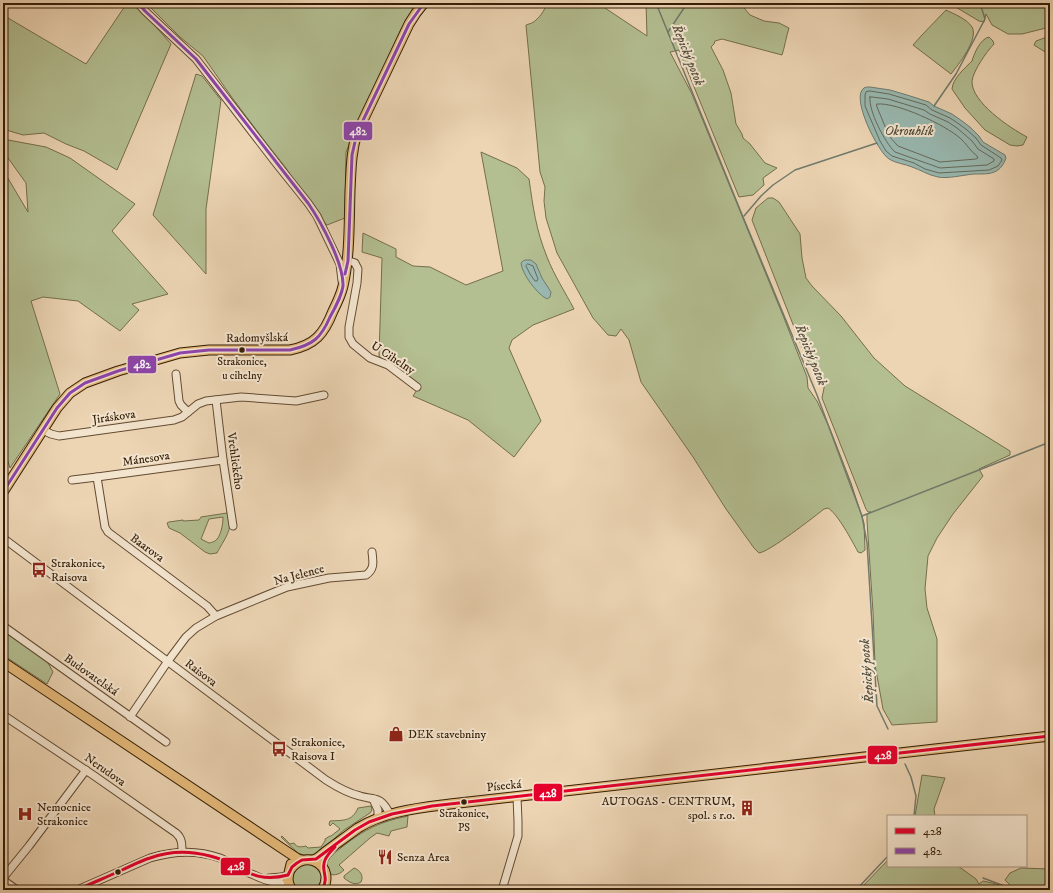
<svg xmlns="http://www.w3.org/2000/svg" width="1053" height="893" viewBox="0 0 1053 893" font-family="'IM FELL DW Pica',serif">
	<rect width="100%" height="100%" fill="#edd5b4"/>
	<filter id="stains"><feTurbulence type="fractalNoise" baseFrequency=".005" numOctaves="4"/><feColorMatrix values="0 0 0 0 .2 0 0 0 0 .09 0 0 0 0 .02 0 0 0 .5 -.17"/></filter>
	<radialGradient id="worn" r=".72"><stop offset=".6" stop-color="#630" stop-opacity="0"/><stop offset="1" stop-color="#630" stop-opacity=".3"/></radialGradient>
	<!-- green -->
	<g fill="#b3be91" stroke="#746e4c" fill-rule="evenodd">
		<polygon points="127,3 135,3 171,44 117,170 84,151 66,144 44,133 23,135 3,129 3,15 86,64"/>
		<polygon points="146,3 417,3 402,27 356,129 346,152 345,218 327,225 308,203 286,168 264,140 233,99 203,56 180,37"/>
		<path d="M547,3H597L602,6L647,36L646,3H740L750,15L764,21L779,23L789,28C786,37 785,46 782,55L722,39L715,41L714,44L711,47L723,70L731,93L736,124L742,134L743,138L750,144L765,163L777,168L763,178L764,185L753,195L739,197L679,50L670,52L692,94L784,318L807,377L808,388L817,401L830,429L851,483L864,523L865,550L861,553L858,552C852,541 838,514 828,508L824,509C814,517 769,552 759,553L754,548L726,509L693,457L641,382L629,340L621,329L616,336L608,335L593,318L557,253L546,218L544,201L545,187L540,172L526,25C526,25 532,23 532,23C539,19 545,10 547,3Z"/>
		<polygon points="949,3 1050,3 1050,27 1022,34 1008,34 992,25 986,14 984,22 979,21"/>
		<path d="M946,10C954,14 967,19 972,27C979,39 958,65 951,74L913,45L921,36Z"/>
		<polygon points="1050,36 1050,55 1034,45 1036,41"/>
		<path d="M989,37L993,41L994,44C987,51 973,71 972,81C971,102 1010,128 1027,137L1023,145L1017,146L1010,145L985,130L965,108L952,89C953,78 965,68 972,61C974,54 980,39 989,37Z"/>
		<polygon points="196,74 202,76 221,100 206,209 206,274 153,215"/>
		<polygon points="8,140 46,147 70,158 135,204 112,231 168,294 132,304 139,310 120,331 78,301 43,297 31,301 60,394 10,468 3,446 3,170 28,212 26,183 3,151 3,145"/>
		<path d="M481,152L517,168L529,179C533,207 536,230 547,257C554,275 565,292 574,309L533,325L512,340L509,348L541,421L514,457L468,420L413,396L420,385L392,363L379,357L382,258L362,252L363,233L396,249V257L413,266L430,267L466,285L503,271Z"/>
		<polygon points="768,198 773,198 779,202 800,234 802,258 806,278 812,286 841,316 874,358 905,386 1010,451 1010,455 979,469 983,476 953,514 937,538 928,556 925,589 927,608 937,639 937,722 892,725 883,709 875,665 873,612 867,521 867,514 871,512 868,512 866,509 822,398 825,383 816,376 805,355 752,220 756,208"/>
		<path d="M227,513C236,526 223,541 217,553L210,554L205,552L180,533L169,528L167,523L169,522L183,520V521L199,520L201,517ZM223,517C223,524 221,537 215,541C213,542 210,543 209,543L201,539L209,519Z"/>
		<polygon points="3,631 47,661 53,672 47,684 3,655"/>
		<polygon points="922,775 945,778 934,809 935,816 915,816"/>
		<path d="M371,806L372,810L370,813L344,830L316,855H304L298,853L281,837L282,836L290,844L294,843C297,848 301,847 306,846L308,848L321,847L325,841V839L330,836H331L340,829L333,823L330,826L329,824L330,821C343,820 352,822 358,808Z"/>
		<path d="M408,816L407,827L391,831L389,836L377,833L370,838L339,865L344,870C340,874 335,876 330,874L326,866C328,857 335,853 342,847C365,829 379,822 408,816Z"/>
		<polygon points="888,860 888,866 958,866 976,879 979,884 983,881 1014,888 1011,886 1005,880 1010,873 1021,868 1050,869 1050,890 1020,890 1015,888 1018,890 859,890"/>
		<path d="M304,864C320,864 328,878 317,890H297C292,885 290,875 296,869C298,867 302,865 304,864Z"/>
		<path d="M354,868C360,870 364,876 361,882C355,886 349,882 344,878V876Z"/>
	</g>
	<!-- water -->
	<g fill="#99b8b0" stroke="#717a6c">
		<path d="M870,87L890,90L907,95L929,102L934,106L952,114L962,121L970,127L979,136L983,142L1005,155L1006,158C1000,175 989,174 974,174C963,175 947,179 938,177C928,175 921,170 912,167C905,164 895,163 889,159C878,152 850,97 864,88C865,87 868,87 870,87Z"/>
		<path d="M525,260H531L536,264L542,278L551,292L550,297L547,299C537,294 522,274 521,263L523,261Z"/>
	</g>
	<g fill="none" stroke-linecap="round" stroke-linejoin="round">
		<!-- shore -->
		<g stroke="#666a5b" stroke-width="1">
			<polygon points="870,91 889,94 906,99 926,105 932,110 950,118 959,124 967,130 976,138 981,145 1001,158 1002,160 998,166 989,170 939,173 925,169 914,163 892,156 886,151 880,141 865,106 865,95 866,92"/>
			<path d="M870,97H872L888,99L924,110L930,114L948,122L957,128L964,134L972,141L978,149L994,159V161L987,165L940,168L895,152C885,143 868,110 870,97Z"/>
			<path d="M877,104C897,102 945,125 960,138C967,144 970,151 977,156L978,158L976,159L940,162L898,146L889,136L877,107Z"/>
			<polygon points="528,264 533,266 538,279 537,281 535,281 530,274 526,266"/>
		</g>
		<!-- stream -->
		<g stroke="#717a6c" stroke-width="1.5">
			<polyline points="656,3 743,217 817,395 862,516 867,543 877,706 888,729"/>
			<polyline points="668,32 684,8 685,3"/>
			<polyline points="934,106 956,74 985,19 980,3"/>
			<polyline points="744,216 761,196 773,185 795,170 877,143"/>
			<polyline points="862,516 1050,442"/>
			<polyline points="905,764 911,777 916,796 914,816"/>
			<polyline points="983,878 1015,890"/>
			<polyline points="856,890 888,856"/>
		</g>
		<!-- minor casing -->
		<g stroke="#624b32" stroke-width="9">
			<g id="minor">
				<polyline points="138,3 145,11 196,59 276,163 308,203 317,216 340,264 342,281"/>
				<path d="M344,264C348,261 350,261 355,263L358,269L357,283L349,327V337L353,344L370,358L388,365L417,387"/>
				<polyline points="176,374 179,401 181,405 188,412"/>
				<polyline points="216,400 223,460 233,526"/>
				<polyline points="43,430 51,434 59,436 174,420 182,417 198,404 206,401 241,397 296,401 324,395"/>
				<polyline points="97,477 105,527 108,532 207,606 216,616"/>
				<polyline points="72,480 97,477 223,460"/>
				<path d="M3,538L326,780C337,787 347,793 360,796C366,798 373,798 378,800C384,802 387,809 390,814"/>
				<polyline points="3,626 166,742"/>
				<path d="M3,715L93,775L176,833C182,838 182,844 182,852"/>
				<path d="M130,717L168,661L186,637L196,628L216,616L287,587L329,578L366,575C375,569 373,561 372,552"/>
				<polyline points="373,799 378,810 378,818"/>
				<polyline points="3,878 29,846 86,770"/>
				<polyline points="269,878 281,877 288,875"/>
				<polyline points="3,880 17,890"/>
				<path d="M77,890L150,858C173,851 198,850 220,858C232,863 242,871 254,875C260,878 268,881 274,882C280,883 285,884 289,886"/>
				<polyline points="502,890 518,836 518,821 517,797"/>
			</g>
		</g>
		<!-- major casing -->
		<g stroke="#341d06" stroke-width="11">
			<g id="major">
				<path d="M3,492L57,408L70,393L85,383L118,371L180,353L209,350H290C315,345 324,334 333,311C337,303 341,295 343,286C350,255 349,222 350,191C351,171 351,152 357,133L409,24L416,13L424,3"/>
				<polyline points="3,662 298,859 302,860"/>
				<path d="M313,860C318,859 321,855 325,852C336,844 347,836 358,828C385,811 419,808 450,804L1050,736"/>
				<path d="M291,864C289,875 285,880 292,890"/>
				<path d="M290,870C306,847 337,867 322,890"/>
			</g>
		</g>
		<!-- minor -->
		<use href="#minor" stroke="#f3e4ce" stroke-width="7"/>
		<!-- major -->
		<use href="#major" stroke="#e6ba7a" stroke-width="9"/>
		<!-- bus-1 casing -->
		<g stroke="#f3e4ce" stroke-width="6">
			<g id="bus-1">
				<path d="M77,890C92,883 107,877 122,870C131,866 140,861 150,858C169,851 191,851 210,856C242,863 250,885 288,875L292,867L297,863L302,860L316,859L355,830L369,822L392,814L432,806L1050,736"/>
				<path d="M322,890C330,876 320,871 325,860C327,855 331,851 335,847"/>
			</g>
		</g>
		<!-- bus-2 casing -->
		<g stroke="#f3e4ce" stroke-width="6">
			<g id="bus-2">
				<polyline points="345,274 348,261 352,155 357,133 409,24 424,3"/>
				<path d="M3,492L57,408L70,393L85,383L118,371L180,353L209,350H290C313,345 321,338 330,317C334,310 342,294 343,286C344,264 321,222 308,203L196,59L145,11L138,3"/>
			</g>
		</g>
		<!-- bus-1 -->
		<use href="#bus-1" stroke="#e4002b" stroke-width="3"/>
		<!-- bus-2 -->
		<use href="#bus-2" stroke="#8e44ad" stroke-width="3"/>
	</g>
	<!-- icons -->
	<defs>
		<g id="bus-bare" transform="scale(1.2)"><path d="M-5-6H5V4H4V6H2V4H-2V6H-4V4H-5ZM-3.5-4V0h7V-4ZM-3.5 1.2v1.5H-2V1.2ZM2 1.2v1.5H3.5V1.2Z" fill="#8f2418" stroke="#f3e4ce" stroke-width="2.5" paint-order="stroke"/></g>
		<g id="shop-bare" transform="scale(1.2)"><path d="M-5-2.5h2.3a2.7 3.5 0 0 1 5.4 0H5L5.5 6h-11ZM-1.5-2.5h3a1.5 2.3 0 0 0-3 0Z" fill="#8f2418" stroke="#f3e4ce" stroke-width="2.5" paint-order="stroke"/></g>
		<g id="building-bare" transform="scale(1.2)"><path d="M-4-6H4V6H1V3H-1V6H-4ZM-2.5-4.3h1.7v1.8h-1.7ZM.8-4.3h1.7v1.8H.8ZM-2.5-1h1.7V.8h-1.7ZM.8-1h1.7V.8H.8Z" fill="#8f2418" stroke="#f3e4ce" stroke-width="2.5" paint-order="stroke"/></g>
		<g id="hospital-bare" transform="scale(1.2)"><path d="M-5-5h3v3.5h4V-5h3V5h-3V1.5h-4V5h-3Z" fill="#8f2418" stroke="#f3e4ce" stroke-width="2.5" paint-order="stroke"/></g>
		<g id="restaurant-bare" transform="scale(1.2)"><path d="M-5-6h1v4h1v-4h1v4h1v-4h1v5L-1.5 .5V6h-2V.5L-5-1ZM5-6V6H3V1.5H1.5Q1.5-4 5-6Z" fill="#8f2418" stroke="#f3e4ce" stroke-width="2.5" paint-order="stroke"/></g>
	</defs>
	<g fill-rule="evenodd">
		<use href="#bus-bare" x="39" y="570"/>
		<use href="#shop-bare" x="396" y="734"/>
		<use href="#bus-bare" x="279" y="749"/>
		<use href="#building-bare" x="747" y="808"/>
		<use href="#hospital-bare" x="25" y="814"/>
		<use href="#restaurant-bare" x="385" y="857"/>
	</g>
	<!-- markers -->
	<g fill="#341d06" stroke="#f3e4ce" stroke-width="1.5">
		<circle cx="242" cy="350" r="3.5"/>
		<circle cx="464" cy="802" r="3.5"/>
		<circle cx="118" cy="872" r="3.5"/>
	</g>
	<g text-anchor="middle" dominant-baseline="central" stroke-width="4" stroke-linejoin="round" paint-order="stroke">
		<!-- bus labels -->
		<g font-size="11" fill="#341d06" stroke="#f3e4ce">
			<text x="242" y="362">Strakonice,<tspan x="242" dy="14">u cihelny</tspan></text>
			<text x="464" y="814">Strakonice,<tspan x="464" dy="14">PS</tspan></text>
		</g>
		<!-- street labels -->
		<g font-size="12" fill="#341d06" stroke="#f3e4ce">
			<text transform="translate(257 338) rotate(-1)">Radomyšlská</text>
			<text transform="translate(393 358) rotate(33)">U Cihelny</text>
			<text transform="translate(114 417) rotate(-8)">Jiráskova</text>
			<text transform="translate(146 459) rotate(-8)">Mánesova</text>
			<text transform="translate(235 461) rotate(82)">Vrchlického</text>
			<text transform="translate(147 548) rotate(36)">Baarova</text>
			<text transform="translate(299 575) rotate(-15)">Na Jelence</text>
			<text transform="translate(201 673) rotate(37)">Raisova</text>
			<text transform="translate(91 675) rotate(35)">Budovatelská</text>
			<text transform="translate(105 770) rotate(35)">Nerudova</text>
			<text transform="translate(504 786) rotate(-6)">Písecká</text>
		</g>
		<!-- poi labels -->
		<g font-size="12" fill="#341d06" stroke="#f3e4ce" text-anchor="start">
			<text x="51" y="563">Strakonice,<tspan x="51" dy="14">Raisova</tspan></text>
			<text x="408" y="734">DEK stavebniny</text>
			<text x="291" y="742">Strakonice,<tspan x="291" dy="14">Raisova I</tspan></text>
			<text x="735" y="801" text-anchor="end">AUTOGAS - CENTRUM,<tspan x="735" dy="14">spol. s r.o.</tspan></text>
			<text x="37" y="807">Nemocnice<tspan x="37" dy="14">Strakonice</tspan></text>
			<text x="397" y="857">Senza Area</text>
		</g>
		<!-- water labels -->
		<g font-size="13" font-style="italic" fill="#524c39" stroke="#f3e4ce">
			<text transform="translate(688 55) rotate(68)">Řepický potok</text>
			<text x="909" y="131">Okrouhlík</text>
			<text transform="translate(811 355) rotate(68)">Řepický potok</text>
			<text transform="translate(867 671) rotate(-94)">Řepický potok</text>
		</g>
	</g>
	<g stroke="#f3e4ce" stroke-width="1.5">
		<rect x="343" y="121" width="30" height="20" rx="4" fill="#8e44ad"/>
		<rect x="127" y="355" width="30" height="19" rx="4" fill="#8e44ad"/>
		<rect x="867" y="745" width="31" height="20" rx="4" fill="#e4002b"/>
		<rect x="533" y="783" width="30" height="19" rx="4" fill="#e4002b"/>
		<rect x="220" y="857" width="31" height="19" rx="4" fill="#e4002b"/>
	</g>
	<g font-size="11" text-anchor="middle" font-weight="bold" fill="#fff">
		<text x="358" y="135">482</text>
		<text x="142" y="368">482</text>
		<text x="883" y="759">428</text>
		<text x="548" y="797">428</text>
		<text x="236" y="870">428</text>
	</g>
	<!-- margin -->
	<rect width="1053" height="893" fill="none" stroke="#edd5b4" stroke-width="16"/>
	<rect x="4" y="4" width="1045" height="885" fill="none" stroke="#341d06" stroke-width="2"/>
	<rect x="8" y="8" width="1037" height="877" fill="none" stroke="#341d06"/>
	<!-- legend -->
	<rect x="887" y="815" width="140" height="52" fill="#f3e4ce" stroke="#a7947e"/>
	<rect x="895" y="828" width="20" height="6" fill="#e4002b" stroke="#a7947e"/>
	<text x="923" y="835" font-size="12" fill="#341d06">428</text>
	<rect x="895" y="848" width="20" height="6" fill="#8e44ad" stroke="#a7947e"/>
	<text x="923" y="855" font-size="12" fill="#341d06">482</text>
	<rect width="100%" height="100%" filter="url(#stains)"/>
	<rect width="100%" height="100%" fill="url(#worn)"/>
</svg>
